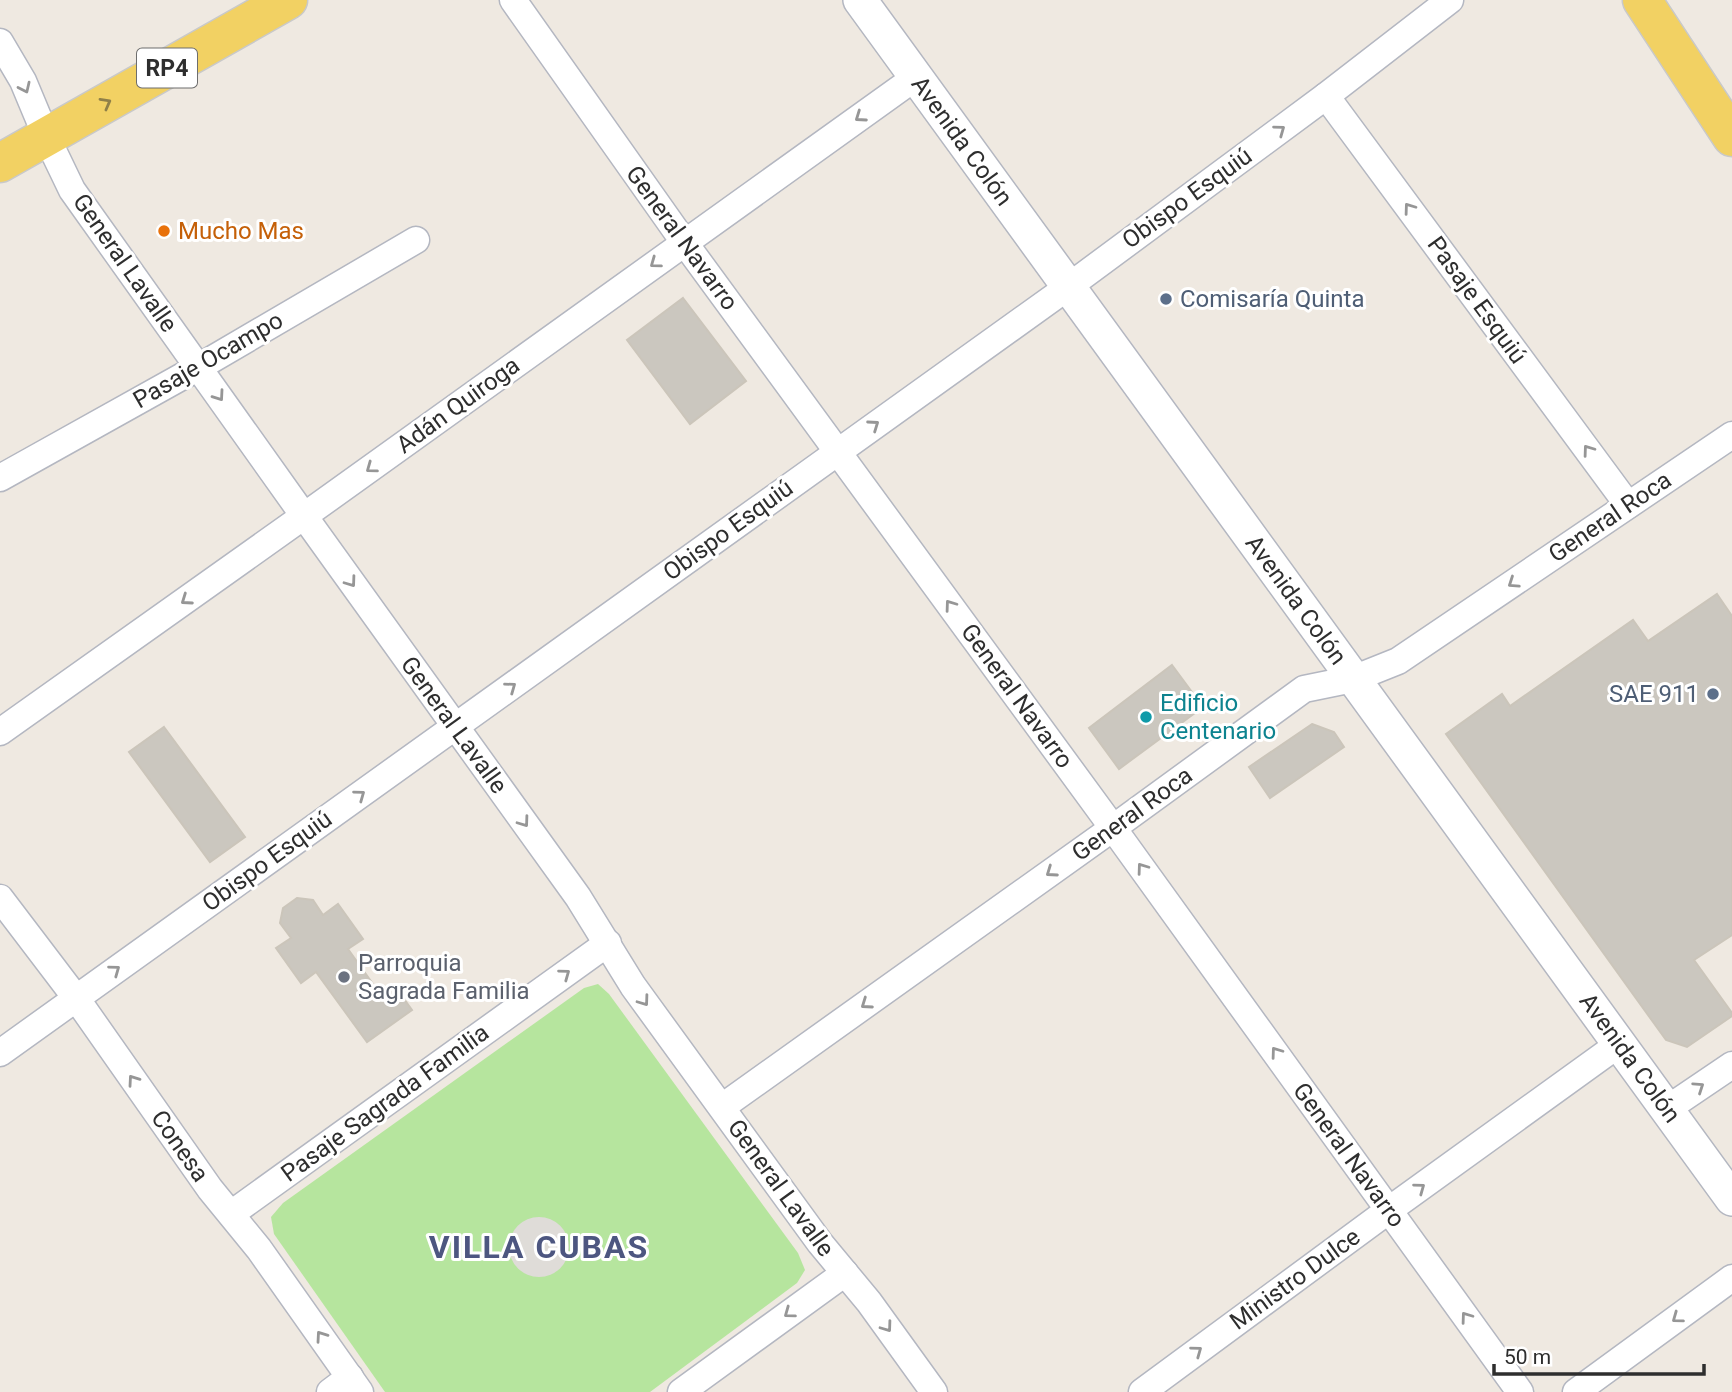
<svg xmlns="http://www.w3.org/2000/svg" width="1732" height="1392" viewBox="0 0 1732 1392" font-family="Roboto,sans-serif">
	<rect width="100%" height="100%" fill="#efe9e1"/>
	<!-- green -->
	<polygon fill="#b6e59e" points="598,984 609,994 798,1253 805,1270 797,1283 650,1392 385,1392 274,1234 271,1217 283,1203 584,988"/>
	<!-- plaza -->
	<circle fill="#dfdcd8" cx="539" cy="1247" r="30"/>
	<!-- building -->
	<g fill="#cbc7bf" stroke="#cbc5ba" stroke-width="2">
		<polygon points="683,298 746,381 690,424 627,340"/>
		<polygon points="1717,594 1732,616 1732,935 1694,960 1732,1013 1732,1016 1687,1047 1666,1040 1446,734 1502,694 1510,706 1633,620 1648,641"/>
		<polygon points="1172,665 1203,707 1119,769 1089,728"/>
		<polygon points="1312,724 1334,732 1344,747 1270,798 1249,767"/>
		<polygon points="164,727 245,837 210,862 129,752"/>
		<polygon points="297,898 313,900 323,915 338,904 363,939 348,949 383,998 396,988 412,1010 367,1042 316,972 301,983 276,948 291,938 280,923 283,908"/>
	</g>
	<g fill="none" stroke-linecap="round" stroke-linejoin="round">
		<!-- minor casing -->
		<g stroke="#b4b7c1" stroke-width="29">
			<g id="minor">
				<polyline points="513,0 684,242 1113,828 1520,1392"/>
				<polyline points="0,42 23,81 46,136 72,190 304,516 578,897 633,986 820,1243 869,1302 934,1392"/>
				<polyline points="1326,96 1628,505"/>
				<polyline points="0,478 199,367 416,240"/>
				<polyline points="0,732 304,516 916,77"/>
				<polyline points="0,898 76,998 210,1189 259,1249 360,1392"/>
				<polyline points="0,1053 1068,287 1326,96 1450,0"/>
				<polyline points="722,1107 1113,828 1304,689 1353,679 1398,661 1732,435"/>
				<polyline points="1667,1109 1732,1065"/>
				<polyline points="231,1214 608,943"/>
				<polyline points="330,1392 350,1377"/>
				<polyline points="681,1392 845,1273"/>
				<polyline points="1142,1392 1389,1210 1619,1044"/>
				<polyline points="1576,1392 1732,1278"/>
			</g>
		</g>
		<!-- tertiary casing -->
		<g stroke="#b4b7c1" stroke-width="36">
			<polyline id="tertiary" points="860,0 1732,1199"/>
		</g>
		<!-- primary casing -->
		<g stroke="#c9c9c9" stroke-width="41">
			<g id="primary">
				<polyline points="1642,0 1732,137"/>
				<polyline points="0,163 288,0"/>
			</g>
		</g>
		<!-- minor -->
		<use href="#minor" stroke="#fff" stroke-width="26"/>
		<!-- tertiary -->
		<use href="#tertiary" stroke="#fff" stroke-width="33"/>
		<!-- primary -->
		<use href="#primary" stroke="#f2d163" stroke-width="38"/>
	</g>
	<!-- one-way arrows -->
	<defs><path id="oneway-chevron" d="M-2-3.5L2.5 0L-2 3.5" fill="none" stroke-width="1.6" stroke-linecap="round" stroke-linejoin="round" transform="scale(1.75)"/></defs>
	<g stroke="#969696">
		<use href="#oneway-chevron" transform="translate(25 88) rotate(65)"/>
		<use href="#oneway-chevron" transform="translate(860 117) rotate(145)"/>
		<use href="#oneway-chevron" transform="translate(1280 130) rotate(-36)"/>
		<use href="#oneway-chevron" transform="translate(1409 208) rotate(-126)"/>
		<use href="#oneway-chevron" transform="translate(655 263) rotate(144)"/>
		<use href="#oneway-chevron" transform="translate(219 396) rotate(55)"/>
		<use href="#oneway-chevron" transform="translate(874 425) rotate(-35)"/>
		<use href="#oneway-chevron" transform="translate(1588 450) rotate(-126)"/>
		<use href="#oneway-chevron" transform="translate(371 468) rotate(144)"/>
		<use href="#oneway-chevron" transform="translate(351 582) rotate(54)"/>
		<use href="#oneway-chevron" transform="translate(1513 583) rotate(146)"/>
		<use href="#oneway-chevron" transform="translate(186 600) rotate(145)"/>
		<use href="#oneway-chevron" transform="translate(950 605) rotate(-126)"/>
		<use href="#oneway-chevron" transform="translate(511 687) rotate(-36)"/>
		<use href="#oneway-chevron" transform="translate(360 795) rotate(-36)"/>
		<use href="#oneway-chevron" transform="translate(524 822) rotate(54)"/>
		<use href="#oneway-chevron" transform="translate(1142 868) rotate(-126)"/>
		<use href="#oneway-chevron" transform="translate(1051 872) rotate(145)"/>
		<use href="#oneway-chevron" transform="translate(115 970) rotate(-36)"/>
		<use href="#oneway-chevron" transform="translate(565 974) rotate(-36)"/>
		<use href="#oneway-chevron" transform="translate(644 1001) rotate(54)"/>
		<use href="#oneway-chevron" transform="translate(866 1004) rotate(145)"/>
		<use href="#oneway-chevron" transform="translate(1276 1052) rotate(-126)"/>
		<use href="#oneway-chevron" transform="translate(133 1080) rotate(-125)"/>
		<use href="#oneway-chevron" transform="translate(1699 1087) rotate(-34)"/>
		<use href="#oneway-chevron" transform="translate(1420 1188) rotate(-36)"/>
		<use href="#oneway-chevron" transform="translate(789 1313) rotate(144)"/>
		<use href="#oneway-chevron" transform="translate(1466 1317) rotate(-126)"/>
		<use href="#oneway-chevron" transform="translate(1677 1318) rotate(144)"/>
		<use href="#oneway-chevron" transform="translate(887 1327) rotate(54)"/>
		<use href="#oneway-chevron" transform="translate(321 1336) rotate(-125)"/>
		<use href="#oneway-chevron" transform="translate(1197 1351) rotate(-36)"/>
	</g>
	<use stroke="#908048" href="#oneway-chevron" transform="translate(106 103) rotate(-29)"/>
	<!-- markers -->
	<circle fill="#e8710a" stroke="#fff" stroke-width="2.5" cx="164" cy="231" r="7"/>
	<g fill="#5c6f8a" stroke="#fff" stroke-width="2.5">
		<circle cx="1166" cy="299" r="7"/>
		<circle cx="1713" cy="694" r="7"/>
	</g>
	<circle fill="#0f9aa8" stroke="#fff" stroke-width="2.5" cx="1146" cy="717" r="7"/>
	<circle fill="#6b7280" stroke="#fff" stroke-width="2.5" cx="344" cy="977" r="7"/>
	<g text-anchor="middle" dominant-baseline="central" stroke-width="6" stroke-linejoin="round" paint-order="stroke">
		<!-- shield labels -->
		<rect fill="#fff" stroke="#6d6d6d" stroke-width="2" x="137" y="48.5" width="60" height="39" rx="5"/>
		<g font-size="23" font-weight="bold" fill="#2e2e2e">
			<text x="167" y="68">RP4</text>
		</g>
		<!-- street labels -->
		<g font-size="24" fill="#2e2e2e" stroke="#fff">
			<text transform="translate(962 141) rotate(54)">Avenida Colón</text>
			<text transform="translate(1187 198) rotate(-36)">Obispo Esquiú</text>
			<text transform="translate(682 238) rotate(54)">General Navarro</text>
			<text transform="translate(125 263) rotate(55)">General Lavalle</text>
			<text transform="translate(1477 300) rotate(54)">Pasaje Esquiú</text>
			<text transform="translate(208 360) rotate(-30)">Pasaje Ocampo</text>
			<text transform="translate(458 405) rotate(-36)">Adán Quiroga</text>
			<text transform="translate(1610 517) rotate(-34)">General Roca</text>
			<text transform="translate(728 530) rotate(-36)">Obispo Esquiú</text>
			<text transform="translate(1296 600) rotate(54)">Avenida Colón</text>
			<text transform="translate(1017 696) rotate(54)">General Navarro</text>
			<text transform="translate(454 725) rotate(54)">General Lavalle</text>
			<text transform="translate(1132 814) rotate(-36)">General Roca</text>
			<text transform="translate(267 861) rotate(-36)">Obispo Esquiú</text>
			<text transform="translate(1630 1058) rotate(54)">Avenida Colón</text>
			<text transform="translate(385 1103) rotate(-36)">Pasaje Sagrada Familia</text>
			<text transform="translate(180 1146) rotate(55)">Conesa</text>
			<text transform="translate(1349 1155) rotate(54)">General Navarro</text>
			<text transform="translate(781 1188) rotate(54)">General Lavalle</text>
			<text transform="translate(1295 1279) rotate(-36)">Ministro Dulce</text>
		</g>
		<!-- food labels -->
		<g font-size="24" fill="#c56008" stroke="#fff" text-anchor="start">
			<text x="178" y="231">Mucho Mas</text>
		</g>
		<!-- service labels -->
		<g font-size="24" fill="#4e5e75" stroke="#fff" text-anchor="start">
			<text x="1180" y="299">Comisaría Quinta</text>
			<text x="1699" y="694" text-anchor="end">SAE 911</text>
		</g>
		<!-- culture labels -->
		<g font-size="24" fill="#0d838f" stroke="#fff" text-anchor="start">
			<text x="1160" y="703">Edificio<tspan x="1160" dy="28">Centenario</tspan></text>
		</g>
		<!-- worship labels -->
		<g font-size="24" fill="#5b616d" stroke="#fff" text-anchor="start">
			<text x="358" y="963">Parroquia<tspan x="358" dy="28">Sagrada Familia</tspan></text>
		</g>
		<!-- district labels -->
		<g font-size="32" font-weight="bold" letter-spacing="2" fill="#4d5680" stroke="#fff">
			<text x="539" y="1247">VILLA CUBAS</text>
		</g>
	</g>
	<!-- scale -->
	<path d="M1494 1364v10h210v-10" fill="none" stroke="#2e2e2e" stroke-width="3.5"/>
	<text x="1504" y="1364" font-size="21" fill="#2e2e2e" stroke="#ffffff" stroke-width="5" paint-order="stroke">50 m</text>
</svg>
